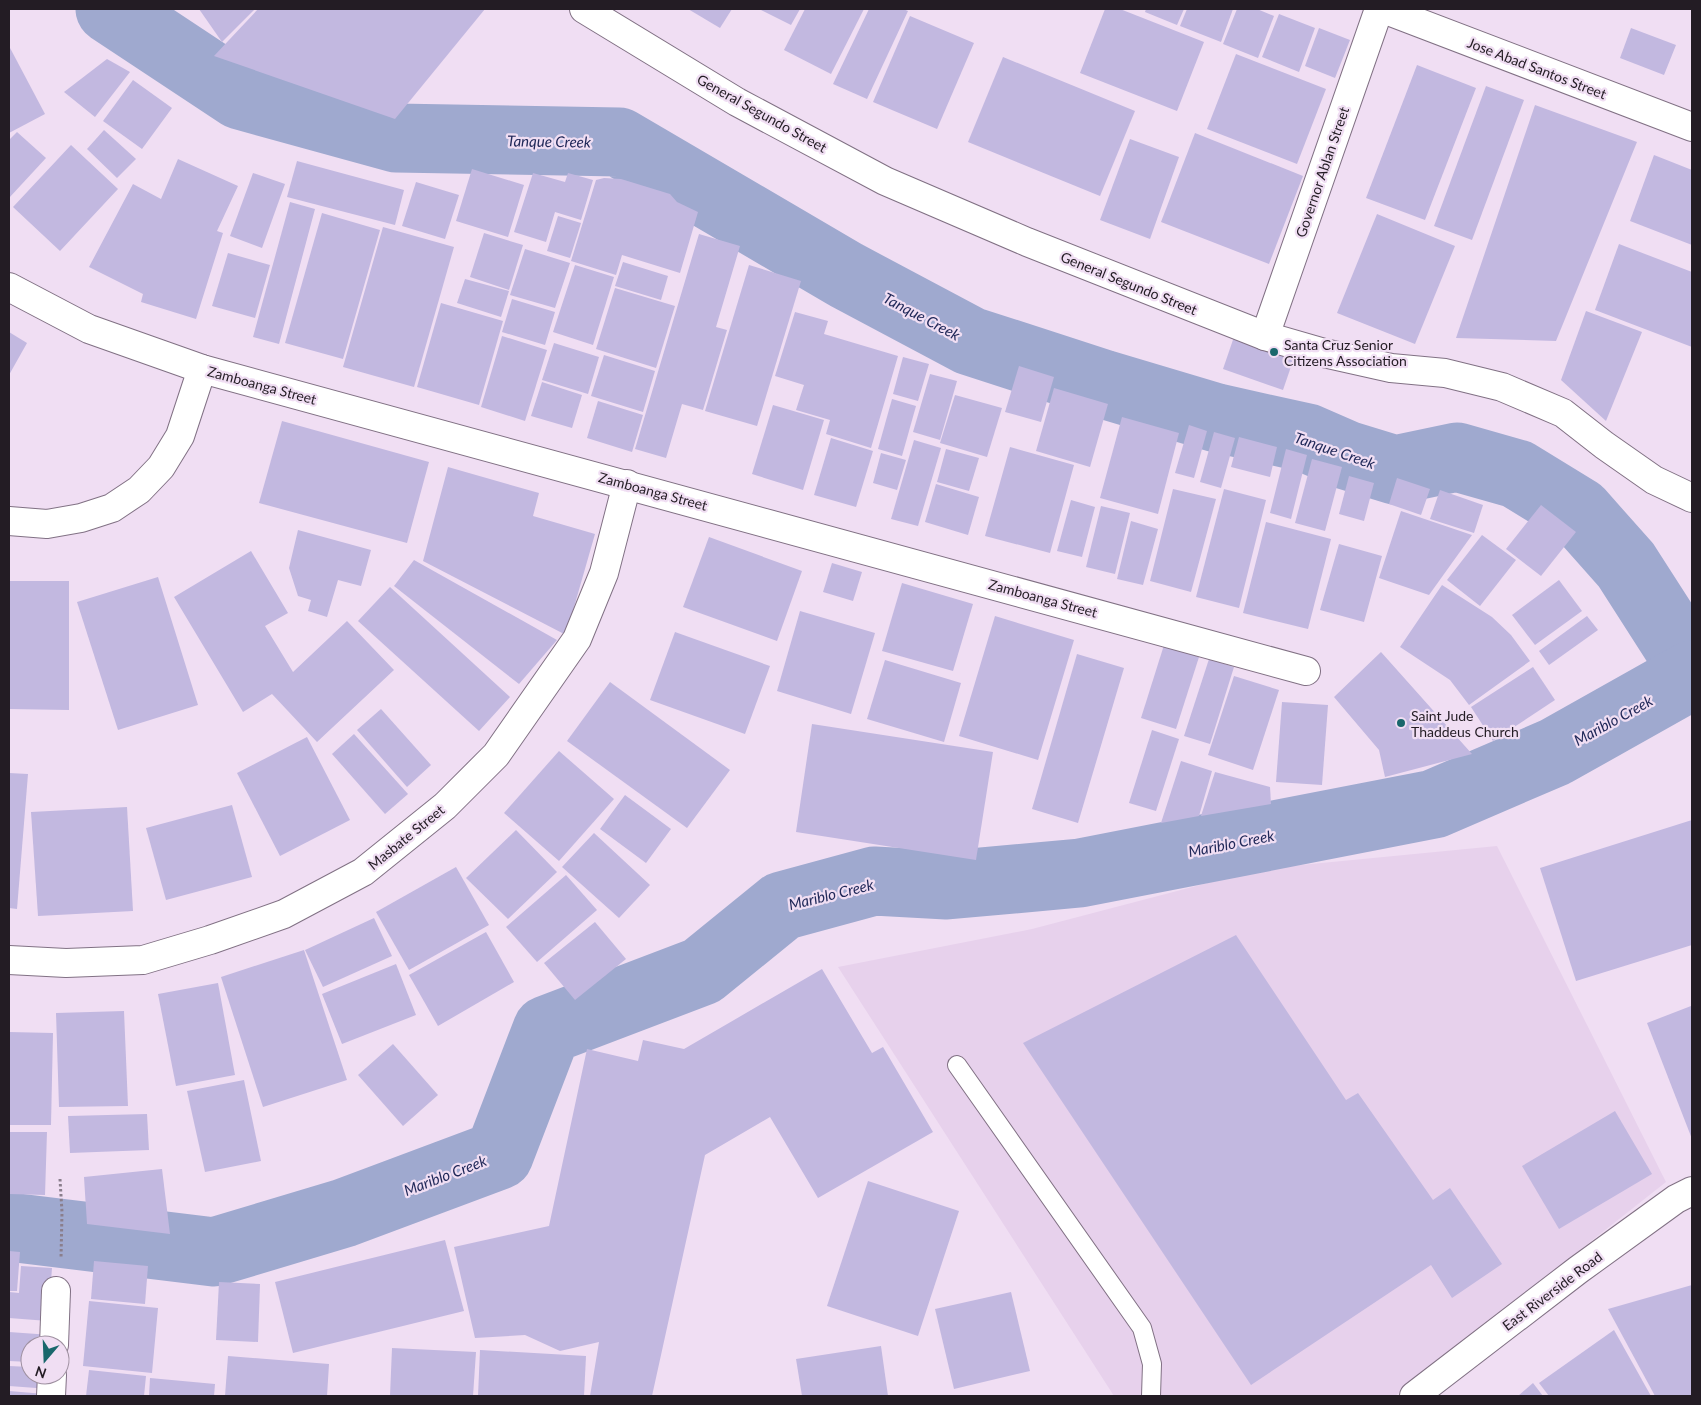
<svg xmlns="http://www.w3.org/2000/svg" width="1701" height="1405" viewBox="0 0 1701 1405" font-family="Lato,sans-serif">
	<rect width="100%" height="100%" fill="#f0def3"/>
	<!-- built -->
	<polygon fill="#e7d1ec" points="1497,846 1666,1182 1395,1396 1114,1396 838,967 1032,929 1261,869"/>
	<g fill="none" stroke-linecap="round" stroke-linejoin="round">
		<!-- river -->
		<g stroke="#9fa9cf" stroke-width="69">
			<polyline points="110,9 240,95 396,138 619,142 846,275 970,341 1103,384 1217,418 1307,438 1346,455 1395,470 1457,457 1517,474 1579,512 1626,565 1692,668"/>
			<polyline points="9,1227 214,1252 344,1213 499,1155 547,1030 702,971 782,906 874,881 947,885 1080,873 1434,804 1555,752 1692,675"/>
		</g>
	</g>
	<!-- building -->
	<g fill="#c2b8e0">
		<polygon points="199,9 255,9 222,42"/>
		<polygon points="258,9 485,9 395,119 214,56"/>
		<polygon points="688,9 732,9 720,28"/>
		<polygon points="759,9 800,9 791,25"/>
		<polygon points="805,9 864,9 831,74 784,50"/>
		<polygon points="869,9 903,9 908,11 867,99 833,84"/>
		<polygon points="1105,9 1120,9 1204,42 1177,111 1080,73"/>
		<polygon points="1146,9 1184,9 1177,25 1145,12"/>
		<polygon points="1187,9 1233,9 1221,42 1180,26"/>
		<polygon points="1237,9 1257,9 1274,16 1258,58 1223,44"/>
		<polygon points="1279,14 1315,28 1299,72 1262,57"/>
		<polygon points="910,16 974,43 937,129 873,102"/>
		<polygon points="1319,28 1350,40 1335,78 1305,66"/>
		<polygon points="1631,28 1676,45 1664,75 1620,58"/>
		<polygon points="9,46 45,114 9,133"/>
		<polygon points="1236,54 1326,89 1297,164 1207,129"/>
		<polygon points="1003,57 1135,111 1100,196 968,142"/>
		<polygon points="107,59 130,72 95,117 64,92"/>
		<polygon points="1417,65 1476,88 1425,220 1366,198"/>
		<polygon points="133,80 172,108 142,149 103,121"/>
		<polygon points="1486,86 1524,100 1472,240 1434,226"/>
		<polygon points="1535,105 1637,142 1556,341 1456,338"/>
		<polygon points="104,130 136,159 117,178 87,149"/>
		<polygon points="17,132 46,158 9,198 9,140"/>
		<polygon points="1195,133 1303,176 1269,264 1161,222"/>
		<polygon points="1130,139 1179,157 1150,239 1100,220"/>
		<polygon points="71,145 118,189 60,251 13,207"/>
		<polygon points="1654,155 1692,170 1692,245 1630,221"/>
		<polygon points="178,159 238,186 217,231 223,233 196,319 141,302 143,294 89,267 133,184 161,199"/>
		<polygon points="297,161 404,190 395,225 287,197"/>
		<polygon points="472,169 524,185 508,237 456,221"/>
		<polygon points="253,173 285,184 262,248 230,236"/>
		<polygon points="533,173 565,182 568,173 593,180 581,220 555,212 546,242 514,232"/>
		<polygon points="604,178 621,179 670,194 677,202 698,212 680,273 622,255 616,275 571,261 596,180"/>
		<polygon points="416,182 459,195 445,239 402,226"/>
		<polygon points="290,202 315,209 279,344 253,337"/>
		<polygon points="322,213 380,230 343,359 285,343"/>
		<polygon points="1377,214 1455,246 1415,344 1337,313"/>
		<polygon points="558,216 581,223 570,258 547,251"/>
		<polygon points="383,227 454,247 414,387 343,367"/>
		<polygon points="484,233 523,245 509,290 470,277"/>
		<polygon points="699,234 740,246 716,327 727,330 703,410 682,404 666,458 635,449"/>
		<polygon points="1619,244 1692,272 1692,347 1595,310"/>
		<polygon points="525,249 570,263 555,308 510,295"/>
		<polygon points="228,253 270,265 255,318 212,306"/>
		<polygon points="623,262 668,276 661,300 615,286"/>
		<polygon points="575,265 614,277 593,345 553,332"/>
		<polygon points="749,265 801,281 757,426 705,411"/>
		<polygon points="465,279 509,291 501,317 457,303"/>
		<polygon points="615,288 675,306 656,368 596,349"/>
		<polygon points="512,299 555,312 545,345 502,332"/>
		<polygon points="441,303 503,321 479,405 417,387"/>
		<polygon points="1586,311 1642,332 1606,421 1561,380"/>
		<polygon points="795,312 828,321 824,334 898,356 871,448 826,434 830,420 796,410 804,385 775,376"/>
		<polygon points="1236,331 1296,352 1283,390 1223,369"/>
		<polygon points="9,332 27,343 9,375"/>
		<polygon points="502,336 547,350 525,421 481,407"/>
		<polygon points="554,343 599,357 588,394 542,380"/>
		<polygon points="604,355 655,371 643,412 591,396"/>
		<polygon points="903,357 929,364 918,401 893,394"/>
		<polygon points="1019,366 1054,377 1041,422 1005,412"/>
		<polygon points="930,374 957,381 940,440 913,432"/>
		<polygon points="542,382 582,395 572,428 531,416"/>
		<polygon points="1054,388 1108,404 1090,467 1036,451"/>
		<polygon points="955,395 1002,408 987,457 940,443"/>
		<polygon points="892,399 916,406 902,456 878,449"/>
		<polygon points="598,401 643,415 632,452 587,438"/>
		<polygon points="773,405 824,420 803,490 752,474"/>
		<polygon points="1122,417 1179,433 1158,514 1100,498"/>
		<polygon points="282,421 429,462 407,543 259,503"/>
		<polygon points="1189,425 1207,431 1194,478 1175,473"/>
		<polygon points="1214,432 1235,438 1221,488 1200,482"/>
		<polygon points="1239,437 1277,447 1270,477 1231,467"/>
		<polygon points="831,438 873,451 856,507 814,495"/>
		<polygon points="914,440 941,448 918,526 891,519"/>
		<polygon points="1010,447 1074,465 1050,553 985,536"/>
		<polygon points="946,449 979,458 969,491 937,482"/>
		<polygon points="1286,449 1307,455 1291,519 1270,513"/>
		<polygon points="881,453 906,460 897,490 873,483"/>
		<polygon points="1312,459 1342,467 1325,531 1295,523"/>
		<polygon points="448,467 539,493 533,516 595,534 566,635 423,561"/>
		<polygon points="1349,476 1374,483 1364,521 1339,514"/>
		<polygon points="1397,478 1430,489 1421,515 1389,504"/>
		<polygon points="936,484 979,497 968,535 925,522"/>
		<polygon points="1173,489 1216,499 1191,592 1150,581"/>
		<polygon points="1224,489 1266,500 1239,608 1196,597"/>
		<polygon points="1440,490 1483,505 1474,533 1430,519"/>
		<polygon points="1071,500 1095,507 1082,557 1057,551"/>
		<polygon points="1541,505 1576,532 1541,576 1506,549"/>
		<polygon points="1101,506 1130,513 1115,574 1086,567"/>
		<polygon points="1401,511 1472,535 1429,595 1379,578"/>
		<polygon points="1131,521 1158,529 1143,585 1117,579"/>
		<polygon points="1266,522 1331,539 1308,629 1243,613"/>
		<polygon points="298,530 371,550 361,586 338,580 327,617 308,611 311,600 298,596 289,568"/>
		<polygon points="1482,535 1516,560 1480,606 1447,580"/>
		<polygon points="709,537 802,571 777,641 683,607"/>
		<polygon points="1339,544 1382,556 1364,622 1320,610"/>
		<polygon points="251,551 288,613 265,626 293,672 347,621 394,670 317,742 272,694 243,712 174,597"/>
		<polygon points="414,560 557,640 519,684 394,586"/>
		<polygon points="832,563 862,572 853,601 823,592"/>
		<polygon points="158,577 198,705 118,730 77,602"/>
		<polygon points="1559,580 1582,611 1535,645 1512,615"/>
		<polygon points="9,581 69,581 69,710 9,709"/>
		<polygon points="902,583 973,604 953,671 882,651"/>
		<polygon points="1442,585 1492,617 1511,635 1530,661 1469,705 1450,680 1400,647"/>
		<polygon points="390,587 510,697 479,731 358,621"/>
		<polygon points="800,611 875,633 851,714 777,691"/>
		<polygon points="995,616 1074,640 1038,760 959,736"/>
		<polygon points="1587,616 1598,630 1549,665 1539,651"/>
		<polygon points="675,632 770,666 745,734 650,700"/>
		<polygon points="1164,645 1199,657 1176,729 1141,718"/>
		<polygon points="1381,652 1472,754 1385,777 1379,750 1334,697"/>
		<polygon points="1077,654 1124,668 1078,823 1032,809"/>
		<polygon points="1209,659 1234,667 1210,744 1184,736"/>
		<polygon points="885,660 961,683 944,742 867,719"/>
		<polygon points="1533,667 1555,700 1493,741 1471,707"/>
		<polygon points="1234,676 1279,690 1253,770 1208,755"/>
		<polygon points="610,682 730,770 687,828 567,741"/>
		<polygon points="1282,702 1328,705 1322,785 1276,782"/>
		<polygon points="381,709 431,765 407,787 357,730"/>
		<polygon points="812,724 993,752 976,860 796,832"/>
		<polygon points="1152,730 1179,739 1156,811 1129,803"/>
		<polygon points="354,734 408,794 385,814 332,754"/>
		<polygon points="307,737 350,820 280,856 237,773"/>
		<polygon points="559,751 614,799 559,861 504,813"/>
		<polygon points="1181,761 1212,771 1199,816 1161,823"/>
		<polygon points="1215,772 1270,787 1271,804 1201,816"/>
		<polygon points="9,773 28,774 17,909 9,908"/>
		<polygon points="625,795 671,829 646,863 600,829"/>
		<polygon points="232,805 252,877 166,900 146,828"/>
		<polygon points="127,807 133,911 38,916 31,812"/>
		<polygon points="1692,820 1692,945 1576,981 1540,868"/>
		<polygon points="516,830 557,872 508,919 466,878"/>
		<polygon points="594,833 650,885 619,918 562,867"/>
		<polygon points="456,867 489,925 409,970 376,912"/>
		<polygon points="566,875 597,910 537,962 506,927"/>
		<polygon points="374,918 392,956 323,987 305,950"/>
		<polygon points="595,922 626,959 575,1000 544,963"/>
		<polygon points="486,932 514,982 438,1026 409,975"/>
		<polygon points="1236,935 1346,1100 1358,1093 1433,1200 1450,1188 1502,1264 1452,1298 1431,1265 1251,1385 1023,1043"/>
		<polygon points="304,950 347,1080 263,1107 221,977"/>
		<polygon points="396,964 416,1015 342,1044 322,994"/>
		<polygon points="822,969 872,1053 883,1047 933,1132 818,1198 770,1117 705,1155 652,1396 590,1396 599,1342 560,1351 525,1335 475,1338 454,1247 549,1226 587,1049 638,1061 643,1040 684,1049"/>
		<polygon points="218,983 235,1075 176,1086 158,994"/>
		<polygon points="1691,1006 1692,1008 1692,1139 1647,1023"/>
		<polygon points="124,1011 128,1106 59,1107 56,1013"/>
		<polygon points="9,1032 53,1033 51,1125 9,1125"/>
		<polygon points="393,1044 438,1095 403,1126 358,1075"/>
		<polygon points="244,1080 261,1161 205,1172 187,1091"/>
		<polygon points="1615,1111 1652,1174 1559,1229 1522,1166"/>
		<polygon points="147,1114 149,1150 70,1153 68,1116"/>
		<polygon points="9,1132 47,1132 45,1195 9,1194"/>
		<polygon points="162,1169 170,1234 87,1224 84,1177"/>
		<polygon points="868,1181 959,1211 918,1336 827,1306"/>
		<polygon points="445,1240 464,1311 293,1353 275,1282"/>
		<polygon points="9,1251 20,1252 17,1291 9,1291"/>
		<polygon points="94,1261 148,1266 145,1304 91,1299"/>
		<polygon points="21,1266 52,1268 48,1321 9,1318 9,1292 19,1293"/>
		<polygon points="219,1282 260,1284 258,1342 216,1340"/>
		<polygon points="1692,1285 1692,1396 1655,1396 1608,1309"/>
		<polygon points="1011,1292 1030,1371 954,1389 935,1309"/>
		<polygon points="89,1301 158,1308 152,1373 83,1366"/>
		<polygon points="1614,1330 1651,1396 1549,1396 1539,1383"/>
		<polygon points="9,1332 51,1335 50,1345 30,1345 30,1362 9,1361"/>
		<polygon points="881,1346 888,1396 802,1396 796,1359"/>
		<polygon points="392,1348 476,1352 473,1396 390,1396"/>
		<polygon points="480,1350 586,1356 584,1396 478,1396"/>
		<polygon points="228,1356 329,1364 327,1396 225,1396"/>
		<polygon points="9,1366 30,1367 30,1375 51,1375 50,1389 9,1386"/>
		<polygon points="89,1370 146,1376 144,1396 86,1396"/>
		<polygon points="150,1378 215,1384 214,1396 149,1396"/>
		<polygon points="1533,1383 1543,1396 1518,1396"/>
		<polygon points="9,1391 45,1394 44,1396 9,1396"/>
	</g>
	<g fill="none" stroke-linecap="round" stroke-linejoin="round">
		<!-- service casing -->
		<g stroke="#817184" stroke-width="20">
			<polyline id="service" points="957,1065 1142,1328 1152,1364 1151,1396"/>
		</g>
		<!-- minor casing -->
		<g stroke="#817184" stroke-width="30">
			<g id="minor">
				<polyline points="584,9 737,102 885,181 1027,242 1265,336 1324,353 1391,368 1445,373 1502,387 1563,413 1604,445 1654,480 1692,498"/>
				<polyline points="1383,9 1692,127"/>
				<polyline points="9,287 89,329 202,369 1306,671"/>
				<polyline points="1265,336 1379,9"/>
				<polyline points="9,521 47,524 81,518 112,508 139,490 161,467 180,436 202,369"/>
				<polyline points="9,960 66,963 143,960 210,940 284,914 363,872 445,806 496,755 577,639 604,573 627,484"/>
				<polyline points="54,1345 56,1291"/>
				<polyline points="51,1396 52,1375"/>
				<polyline points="1414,1396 1578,1270 1676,1199 1692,1191"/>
			</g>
		</g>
		<!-- path -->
		<polyline stroke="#8a7e8c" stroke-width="3" stroke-dasharray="2.5 2.5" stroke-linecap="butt" points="60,1179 62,1212 61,1258"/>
		<!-- service -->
		<use href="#service" stroke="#fff" stroke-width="18"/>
		<!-- minor -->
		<use href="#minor" stroke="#fff" stroke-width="28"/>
	</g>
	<!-- markers -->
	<g fill="#19676c" stroke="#f0def3" stroke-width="2">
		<circle cx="1274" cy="352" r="5"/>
		<circle cx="1401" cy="723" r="5"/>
	</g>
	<g text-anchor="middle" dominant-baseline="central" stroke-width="4.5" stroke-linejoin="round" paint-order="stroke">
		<!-- street labels -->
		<g font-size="14" fill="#231c24" stroke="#f0def3">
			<text transform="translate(1537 68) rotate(21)">Jose Abad Santos Street</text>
			<text transform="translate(762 113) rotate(29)">General Segundo Street</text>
			<text transform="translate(1322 172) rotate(-71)">Governor Ablan Street</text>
			<text transform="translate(1129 283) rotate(22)">General Segundo Street</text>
			<text transform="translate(262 385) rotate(15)">Zamboanga Street</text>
			<text transform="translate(653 491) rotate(15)">Zamboanga Street</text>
			<text transform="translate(1043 598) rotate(15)">Zamboanga Street</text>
			<text transform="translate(406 837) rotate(-39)">Masbate Street</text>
			<text transform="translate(1552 1291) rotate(-37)">East Riverside Road</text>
		</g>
		<!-- poi labels -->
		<g font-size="14" fill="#231c24" stroke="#f0def3" text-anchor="start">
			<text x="1284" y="344">Santa Cruz Senior<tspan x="1284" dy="16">Citizens Association</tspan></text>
			<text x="1411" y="715">Saint Jude<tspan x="1411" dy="16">Thaddeus Church</tspan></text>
		</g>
		<!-- water labels -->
		<g font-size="15" font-style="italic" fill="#212959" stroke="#f0def3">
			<text transform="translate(549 141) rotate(1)">Tanque Creek</text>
			<text transform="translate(922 316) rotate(28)">Tanque Creek</text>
			<text transform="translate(1335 450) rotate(19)">Tanque Creek</text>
			<text transform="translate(1613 720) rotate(-29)">Mariblo Creek</text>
			<text transform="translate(1231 843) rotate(-11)">Mariblo Creek</text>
			<text transform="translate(831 894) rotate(-14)">Mariblo Creek</text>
			<text transform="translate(445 1175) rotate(-21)">Mariblo Creek</text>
		</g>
	</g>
	<!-- border -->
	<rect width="1701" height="1405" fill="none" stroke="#231c24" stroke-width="20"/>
	<!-- north arrow -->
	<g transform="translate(45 1360) rotate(199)"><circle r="24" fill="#f0def3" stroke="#9e90a0"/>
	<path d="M0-4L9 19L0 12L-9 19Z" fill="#19676c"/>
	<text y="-8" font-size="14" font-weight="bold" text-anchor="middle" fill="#231c24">N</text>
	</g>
</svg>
